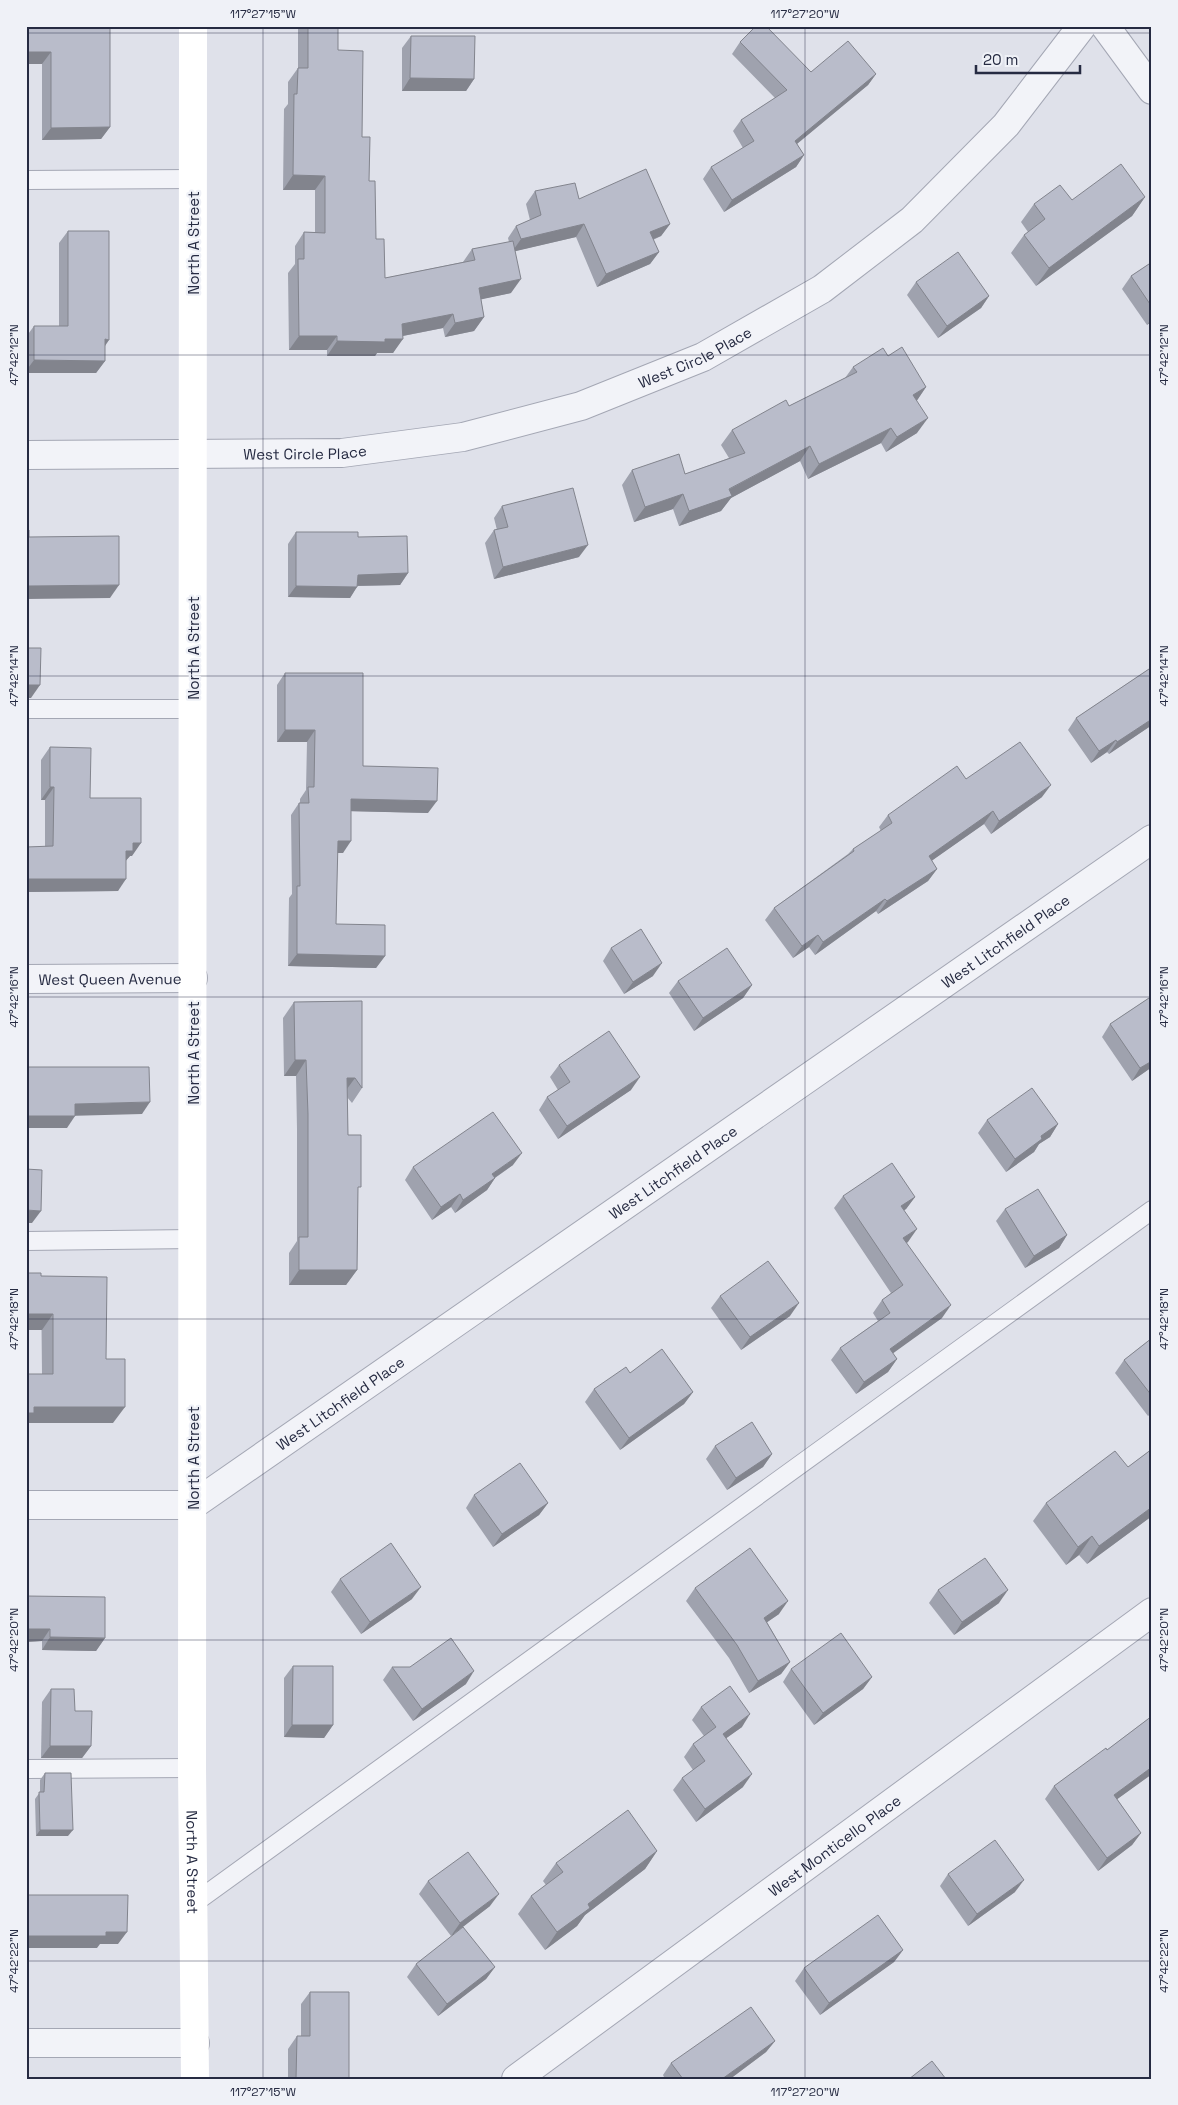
<svg xmlns="http://www.w3.org/2000/svg" width="1178" height="2105" viewBox="0 0 1178 2105" font-family="'Space Grotesk',sans-serif">
	<rect width="100%" height="100%" fill="#dfe1ea"/>
	<g fill="none" stroke-linecap="round" stroke-linejoin="round">
		<!-- lane casing -->
		<g stroke="#a4a7b4" stroke-width="20">
			<g id="lane">
				<polyline points="26,180 193,179"/>
				<polyline points="26,709 193,709"/>
				<polyline points="26,1241 193,1239"/>
				<polyline points="26,1769 192,1768"/>
				<polyline points="193,1904 1152,1210"/>
			</g>
		</g>
		<!-- street casing -->
		<g stroke="#a4a7b4" stroke-width="30">
			<g id="street">
				<polyline points="1105,26 1152,90"/>
				<path id="s1" d="M26,455L342,453L463,437L581,406L703,357L822,289L912,220L1006,125L1082,26"/>
				<path id="s2" d="M26,979L193,978"/>
				<path id="s3" d="M26,1505H193L1152,839"/>
				<polyline points="26,2043 195,2043"/>
				<path id="s4" d="M516,2079L1152,1612"/>
			</g>
		</g>
		<!-- lane -->
		<use href="#lane" stroke="#f2f3f8" stroke-width="18"/>
		<!-- street -->
		<use href="#street" stroke="#f2f3f8" stroke-width="28"/>
		<!-- secondary -->
		<path stroke="#fff" stroke-width="28" id="s5" d="M193,26L192,1768L195,2079"/>
	</g>
	<!-- wall -->
	<g fill="#9fa2ae">
		<polygon points="26,26 110,26 110,127 101,139 42,140 42,64"/>
		<polygon points="298,26 338,26 338,50 362,137 369,181 376,239 385,278 463,262 472,249 509,242 508,238 516,226 530,220 526,204 535,191 579,199 670,224 661,236 653,240 659,252 650,264 597,287 576,237 515,251 511,293 481,299 484,317 474,331 445,337 443,328 403,336 393,353 377,353 375,356 327,356 327,350 289,350 288,273 295,264 295,246 304,232 315,232 315,190 283,190 284,109 288,104 288,82 298,68"/>
		<polygon points="411,36 474,79 466,91 402,91 402,48"/>
		<polygon points="740,42 811,72 876,74 868,85 797,144 804,155 796,167 724,212 703,179 711,167 743,148 733,131 741,120 775,98 732,54"/>
		<polygon points="1145,197 1132,216 1036,286 1011,253 1024,235 1028,232 1021,222 1034,204 1072,200"/>
		<polygon points="68,231 105,345 105,361 96,373 26,373 26,337 34,326 59,326 59,243"/>
		<polygon points="1152,262 1152,321 1147,325 1122,289 1131,276"/>
		<polygon points="916,282 989,296 981,308 938,338 907,295"/>
		<polygon points="888,356 926,387 917,400 917,433 886,452 881,443 808,479 800,461 731,498 721,511 679,526 673,509 634,522 622,485 632,470 685,474 729,458 721,445 732,430 789,406 845,378 853,367"/>
		<polygon points="502,506 579,557 494,579 485,543 494,530 497,530 494,518"/>
		<polygon points="296,532 358,537 408,573 400,585 357,586 350,598 288,597 288,544"/>
		<polygon points="1152,667 1152,725 1109,754 1107,752 1091,763 1068,730 1076,718"/>
		<polygon points="285,673 363,766 428,813 351,811 343,853 337,853 336,924 385,956 376,968 288,966 289,898 292,894 291,815 299,803 300,803 300,799 306,790 307,742 277,742 277,685"/>
		<polygon points="50,747 90,798 132,856 130,856 126,860 118,891 26,892 26,847 45,847 45,800 41,800 41,760"/>
		<polygon points="1042,797 991,834 984,824 931,861 937,869 928,881 878,914 876,911 815,955 809,947 793,958 765,920 774,908 848,854 853,849 881,831 879,827 888,815"/>
		<polygon points="611,948 653,976 624,994 603,961"/>
		<polygon points="678,981 752,985 743,998 694,1031 669,993"/>
		<polygon points="1152,996 1152,1067 1132,1081 1102,1037 1110,1024"/>
		<polygon points="362,1001 362,1088 352,1103 347,1097 348,1135 358,1192 357,1270 346,1285 289,1285 289,1253 297,1241 297,1129 296,1076 284,1076 283,1018 294,1002"/>
		<polygon points="559,1065 631,1090 558,1139 539,1110 547,1097 558,1090 550,1077"/>
		<polygon points="987,1120 1058,1124 1050,1137 1039,1144 1034,1152 1006,1172 978,1133"/>
		<polygon points="513,1165 495,1178 487,1190 455,1213 451,1207 432,1220 405,1180 413,1167"/>
		<polygon points="843,1196 915,1197 906,1209 904,1210 908,1242 906,1243 942,1318 892,1353 897,1359 888,1372 856,1394 831,1360 840,1348 878,1321 873,1313 882,1300 891,1293 834,1208"/>
		<polygon points="1005,1209 1067,1235 1059,1248 1025,1268 996,1221"/>
		<polygon points="41,1276 106,1359 113,1423 27,1423 26,1424 26,1374 42,1374"/>
		<polygon points="720,1296 790,1316 741,1350 711,1308"/>
		<polygon points="1152,1338 1152,1413 1148,1416 1115,1373 1124,1360"/>
		<polygon points="630,1373 693,1392 684,1404 620,1450 585,1402 594,1389"/>
		<polygon points="715,1446 772,1454 763,1467 727,1490 706,1459"/>
		<polygon points="1152,1449 1152,1516 1087,1564 1079,1555 1066,1565 1033,1521 1046,1503 1128,1467"/>
		<polygon points="474,1495 548,1503 539,1515 493,1547 466,1508"/>
		<polygon points="340,1579 412,1599 361,1634 331,1592"/>
		<polygon points="695,1588 779,1614 767,1622 790,1662 781,1674 749,1693 729,1658 686,1601"/>
		<polygon points="938,1590 999,1603 954,1635 929,1603"/>
		<polygon points="26,1596 105,1638 96,1651 42,1650 42,1641 26,1642"/>
		<polygon points="293,1666 333,1725 324,1738 284,1737 284,1678"/>
		<polygon points="392,1667 466,1684 413,1721 383,1680"/>
		<polygon points="791,1669 872,1677 863,1689 814,1725 783,1682"/>
		<polygon points="51,1689 75,1711 91,1746 82,1758 41,1758 42,1702"/>
		<polygon points="701,1707 742,1727 726,1738 743,1787 696,1822 673,1790 682,1778 693,1770 684,1757 693,1744 704,1736 692,1720"/>
		<polygon points="1152,1716 1152,1774 1117,1799 1141,1833 1132,1845 1098,1871 1045,1799 1054,1786 1107,1750"/>
		<polygon points="45,1773 68,1836 36,1836 35,1799 40,1792 40,1780"/>
		<polygon points="657,1851 645,1869 585,1915 577,1926 545,1950 518,1914 531,1896 546,1885 543,1881 556,1863"/>
		<polygon points="948,1874 1015,1892 968,1926 940,1886"/>
		<polygon points="428,1881 490,1906 451,1936 419,1894"/>
		<polygon points="903,1950 894,1962 820,2015 795,1981 804,1968"/>
		<polygon points="416,1964 495,1967 486,1979 438,2016 407,1977"/>
		<polygon points="310,1992 349,2079 288,2079 288,2049 297,2036 301,2036 301,2004"/>
		<polygon points="775,2041 766,2052 730,2079 665,2079 663,2075 671,2063"/>
	</g>
	<!-- shaded-wall -->
	<g fill="#82848d">
		<polygon points="917,26 954,26 952,28 915,29"/>
		<polygon points="26,52 51,52 42,64 26,64"/>
		<polygon points="876,74 868,85 787,152 795,141"/>
		<polygon points="410,78 474,79 466,91 402,91"/>
		<polygon points="110,127 101,139 42,140 51,128"/>
		<polygon points="804,155 796,167 724,212 732,200"/>
		<polygon points="293,175 325,176 315,190 283,190"/>
		<polygon points="1145,197 1132,216 1036,286 1049,268"/>
		<polygon points="584,224 576,237 512,252 521,239"/>
		<polygon points="670,224 661,236 641,244 650,232"/>
		<polygon points="659,252 650,264 597,287 606,274"/>
		<polygon points="521,279 511,293 469,302 479,288"/>
		<polygon points="989,296 981,308 938,338 947,326"/>
		<polygon points="453,314 443,328 392,338 402,324"/>
		<polygon points="484,317 474,331 445,337 455,323"/>
		<polygon points="1152,318 1152,321 1147,325"/>
		<polygon points="299,336 337,336 327,350 289,350"/>
		<polygon points="105,339 109,340 101,352"/>
		<polygon points="385,339 403,339 393,353 377,353 375,356 327,356 337,341"/>
		<polygon points="34,360 105,361 96,373 26,373 26,371"/>
		<polygon points="926,387 916,402 913,395"/>
		<polygon points="928,418 917,433 886,452 897,437"/>
		<polygon points="891,428 881,443 808,479 819,464"/>
		<polygon points="810,446 800,461 731,498 721,511 679,526 689,511"/>
		<polygon points="683,494 673,509 634,522 645,507"/>
		<polygon points="588,545 579,557 494,579 503,567"/>
		<polygon points="408,573 400,585 350,586 358,575"/>
		<polygon points="119,585 110,598 26,599 26,586"/>
		<polygon points="296,586 357,587 350,598 288,597"/>
		<polygon points="26,685 40,685 31,698 26,698"/>
		<polygon points="1152,719 1152,725 1109,754 1117,742"/>
		<polygon points="285,730 315,730 307,742 277,742"/>
		<polygon points="1116,740 1107,752 1091,763 1099,751"/>
		<polygon points="1051,785 1042,797 991,834 999,821"/>
		<polygon points="50,787 54,787 45,800 41,800"/>
		<polygon points="351,799 437,801 428,813 342,811"/>
		<polygon points="993,811 984,824 920,869 929,856"/>
		<polygon points="338,841 351,841 343,853 329,853"/>
		<polygon points="133,843 141,843 132,856 130,856 124,863 126,851"/>
		<polygon points="937,869 928,881 878,914 887,901"/>
		<polygon points="29,879 126,879 118,891 26,892 26,883"/>
		<polygon points="885,899 876,911 815,955 823,942"/>
		<polygon points="818,935 809,947 793,958 802,946"/>
		<polygon points="297,954 385,956 376,968 288,966"/>
		<polygon points="662,963 653,976 624,994 633,982"/>
		<polygon points="752,985 743,998 694,1031 703,1018"/>
		<polygon points="295,1060 306,1060 296,1076 284,1076"/>
		<polygon points="1152,1061 1152,1067 1132,1081 1140,1068"/>
		<polygon points="640,1077 631,1090 558,1139 567,1126"/>
		<polygon points="347,1078 355,1078 344,1093"/>
		<polygon points="150,1102 142,1114 67,1116 75,1104"/>
		<polygon points="26,1116 75,1116 67,1128 26,1128"/>
		<polygon points="1058,1124 1050,1137 1039,1144 1034,1152 1006,1172 1015,1159 1041,1136"/>
		<polygon points="522,1153 513,1165 483,1186 492,1174"/>
		<polygon points="495,1178 487,1190 455,1213 463,1200"/>
		<polygon points="460,1194 451,1207 432,1220 441,1207"/>
		<polygon points="915,1197 906,1209 893,1218 901,1206"/>
		<polygon points="26,1210 41,1211 32,1223 26,1223"/>
		<polygon points="917,1229 908,1242 894,1251 903,1238"/>
		<polygon points="1067,1235 1059,1248 1025,1268 1034,1256"/>
		<polygon points="299,1270 357,1270 346,1285 289,1285"/>
		<polygon points="799,1303 790,1316 741,1350 750,1337"/>
		<polygon points="951,1305 942,1318 881,1362 890,1349"/>
		<polygon points="26,1314 53,1314 42,1330 26,1330"/>
		<polygon points="897,1359 888,1372 856,1394 864,1382"/>
		<polygon points="693,1392 684,1404 620,1450 629,1438"/>
		<polygon points="34,1407 125,1407 113,1423 27,1423 26,1424 26,1413"/>
		<polygon points="772,1454 763,1467 727,1490 736,1478"/>
		<polygon points="548,1503 539,1515 493,1547 502,1534"/>
		<polygon points="1152,1507 1152,1516 1087,1564 1099,1546"/>
		<polygon points="1092,1536 1079,1555 1066,1565 1078,1547"/>
		<polygon points="421,1587 412,1599 361,1634 370,1622"/>
		<polygon points="1008,1590 999,1603 954,1635 962,1622"/>
		<polygon points="788,1601 779,1614 756,1630 764,1618"/>
		<polygon points="26,1629 50,1629 42,1641 26,1642"/>
		<polygon points="50,1637 105,1638 96,1651 42,1650"/>
		<polygon points="790,1662 781,1674 749,1693 758,1681"/>
		<polygon points="474,1671 466,1684 413,1721 422,1709"/>
		<polygon points="872,1677 863,1689 814,1725 823,1713"/>
		<polygon points="750,1714 742,1727 714,1747 723,1734"/>
		<polygon points="292,1725 333,1725 324,1738 284,1737"/>
		<polygon points="50,1746 91,1746 82,1758 41,1758"/>
		<polygon points="1152,1767 1152,1774 1105,1808 1114,1795"/>
		<polygon points="752,1774 743,1787 696,1822 705,1809"/>
		<polygon points="40,1830 73,1830 68,1836 36,1836"/>
		<polygon points="1141,1833 1132,1845 1098,1871 1107,1858"/>
		<polygon points="657,1851 645,1869 585,1915 577,1926 545,1950 557,1932 588,1904"/>
		<polygon points="1024,1880 1015,1892 968,1926 977,1914"/>
		<polygon points="499,1894 490,1906 451,1936 460,1923"/>
		<polygon points="106,1932 127,1932 118,1944 100,1944 97,1948 26,1948 26,1936"/>
		<polygon points="903,1950 894,1962 820,2015 829,2003"/>
		<polygon points="495,1967 486,1979 438,2016 447,2004"/>
		<polygon points="775,2041 766,2052 730,2079 722,2079"/>
	</g>
	<!-- building -->
	<g fill="#b9bcca" stroke="#82848d">
		<polygon points="26,26 110,26 110,127 51,128 51,52 26,52"/>
		<polygon points="308,26 338,26 338,50 363,51 362,137 370,137 369,181 375,181 376,239 384,239 385,278 475,260 472,249 513,241 521,279 479,288 484,317 455,323 453,314 402,324 403,339 385,339 385,342 337,341 337,336 299,336 298,259 304,259 304,232 325,233 325,176 293,175 294,94 297,94 298,68 308,68"/>
		<polygon points="756,26 766,26 811,72 848,41 876,74 795,141 804,155 732,200 711,167 754,141 741,120 787,90 740,42"/>
		<polygon points="411,36 475,36 474,79 410,78"/>
		<polygon points="1121,164 1145,197 1049,268 1024,235 1045,219 1034,204 1060,185 1072,200"/>
		<polygon points="646,169 670,224 650,232 659,252 606,274 584,224 521,239 516,226 541,215 535,191 575,183 579,199"/>
		<polygon points="68,231 109,231 109,340 105,339 105,361 34,360 34,326 68,326"/>
		<polygon points="958,252 989,296 947,326 916,282"/>
		<polygon points="1152,262 1152,307 1131,276"/>
		<polygon points="902,347 926,387 913,395 928,418 897,437 891,428 819,464 810,446 729,489 732,496 689,511 683,494 645,507 632,470 679,454 685,474 745,453 732,430 786,400 789,406 857,372 853,367 883,348 888,356"/>
		<polygon points="573,488 588,545 503,567 494,530 508,527 502,506"/>
		<polygon points="26,530 29,530 29,537 119,536 119,585 26,586"/>
		<polygon points="296,532 358,532 358,537 407,536 408,573 358,575 357,587 296,586"/>
		<polygon points="26,648 41,648 40,685 26,685"/>
		<polygon points="1152,667 1152,719 1117,742 1116,740 1099,751 1076,718"/>
		<polygon points="285,673 363,673 363,766 438,768 437,801 351,799 351,841 338,841 336,924 385,925 385,956 297,954 297,886 300,886 299,803 309,803 308,787 314,787 315,730 285,730"/>
		<polygon points="1020,742 1051,785 999,821 993,811 929,856 937,869 887,901 885,899 823,942 818,935 802,946 774,908 854,851 853,849 892,823 888,815 957,766 966,779"/>
		<polygon points="50,747 91,748 90,798 141,798 141,843 133,843 133,851 126,851 126,879 29,879 29,887 26,887 26,847 53,846 54,787 50,787"/>
		<polygon points="641,929 662,963 633,982 611,948"/>
		<polygon points="727,948 752,985 703,1018 678,981"/>
		<polygon points="1152,996 1152,1061 1140,1068 1110,1024"/>
		<polygon points="362,1001 362,1088 355,1078 347,1078 348,1135 361,1135 361,1187 358,1187 357,1270 299,1270 299,1237 308,1237 308,1114 306,1060 295,1060 294,1002"/>
		<polygon points="609,1031 640,1077 567,1126 547,1097 570,1082 559,1065"/>
		<polygon points="26,1067 149,1067 150,1102 75,1104 75,1116 26,1116"/>
		<polygon points="1032,1088 1058,1124 1041,1136 1042,1139 1015,1159 987,1120"/>
		<polygon points="493,1112 522,1153 492,1174 495,1178 463,1200 460,1194 441,1207 413,1167"/>
		<polygon points="892,1163 915,1197 901,1206 917,1229 903,1238 951,1305 890,1349 897,1359 864,1382 840,1348 890,1313 882,1300 903,1285 843,1196"/>
		<polygon points="26,1169 42,1170 41,1211 26,1210"/>
		<polygon points="1038,1189 1067,1235 1034,1256 1005,1209"/>
		<polygon points="768,1261 799,1303 750,1337 720,1296"/>
		<polygon points="26,1273 41,1273 41,1276 107,1277 106,1359 125,1359 125,1407 34,1407 34,1413 26,1413 26,1374 53,1374 53,1314 26,1314"/>
		<polygon points="1152,1338 1152,1396 1124,1360"/>
		<polygon points="662,1349 693,1392 629,1438 594,1389 626,1367 630,1373"/>
		<polygon points="752,1422 772,1454 736,1478 715,1446"/>
		<polygon points="1152,1449 1152,1507 1099,1546 1092,1536 1078,1547 1046,1503 1115,1451 1128,1467"/>
		<polygon points="520,1463 548,1503 502,1534 474,1495"/>
		<polygon points="391,1543 421,1587 370,1622 340,1579"/>
		<polygon points="750,1548 788,1601 764,1618 790,1662 758,1681 737,1645 695,1588"/>
		<polygon points="985,1558 1008,1590 962,1622 938,1590"/>
		<polygon points="26,1596 105,1597 105,1638 50,1637 50,1629 26,1629"/>
		<polygon points="841,1633 872,1677 823,1713 791,1669"/>
		<polygon points="451,1638 474,1671 422,1709 392,1667 410,1667"/>
		<polygon points="293,1666 333,1666 333,1725 292,1725"/>
		<polygon points="730,1686 750,1714 723,1734 752,1774 705,1809 682,1778 705,1761 693,1744 716,1727 701,1707"/>
		<polygon points="51,1689 74,1689 75,1711 92,1711 91,1746 50,1746"/>
		<polygon points="1152,1716 1152,1767 1114,1795 1141,1833 1107,1858 1054,1786 1106,1748 1107,1750"/>
		<polygon points="45,1773 71,1773 73,1830 40,1830 39,1792 44,1792"/>
		<polygon points="628,1810 657,1851 588,1904 590,1908 557,1932 531,1896 563,1872 556,1863"/>
		<polygon points="995,1840 1024,1880 977,1914 948,1874"/>
		<polygon points="468,1852 499,1894 460,1923 428,1881"/>
		<polygon points="26,1895 128,1895 127,1932 106,1932 106,1936 26,1936"/>
		<polygon points="878,1915 903,1950 829,2003 804,1968"/>
		<polygon points="463,1927 495,1967 447,2004 416,1964"/>
		<polygon points="310,1992 349,1992 349,2079 296,2079 297,2036 310,2036"/>
		<polygon points="751,2007 775,2041 722,2079 683,2079 671,2063"/>
		<polygon points="932,2061 946,2079 909,2079"/>
	</g>
	<!-- ticks -->
	<path fill="none" stroke="#262b42" stroke-width="1" stroke-opacity="0.45" d="M263,26V2079M805,26V2079M26,33H1152M26,355H1152M26,676H1152M26,997H1152M26,1319H1152M26,1640H1152M26,1961H1152"/>
	<g text-anchor="middle" dominant-baseline="central" stroke-width="4.5" stroke-linejoin="round" paint-order="stroke">
		<!-- street labels -->
		<g font-size="15" fill="#262b42" stroke="#eff1f7">
			<text transform="translate(193 243) rotate(-90)">North A Street</text>
			<text stroke="none"><textPath href="#s1" startOffset="684">West Circle Place</textPath></text>
			<text stroke="none"><textPath href="#s1" startOffset="279">West Circle Place</textPath></text>
			<text transform="translate(193 648) rotate(-90)">North A Street</text>
			<text stroke="none"><textPath href="#s3" startOffset="1156">West Litchfield Place</textPath></text>
			<text stroke="none"><textPath href="#s2" startOffset="84">West Queen Avenue</textPath></text>
			<text transform="translate(193 1053) rotate(-90)">North A Street</text>
			<text stroke="none"><textPath href="#s3" startOffset="751">West Litchfield Place</textPath></text>
			<text stroke="none"><textPath href="#s3" startOffset="346">West Litchfield Place</textPath></text>
			<text transform="translate(193 1458) rotate(-90)">North A Street</text>
			<text stroke="none"><textPath href="#s4" startOffset="395">West Monticello Place</textPath></text>
			<text stroke="none"><textPath href="#s5" startOffset="1836">North A Street</textPath></text>
		</g>
	</g>
	<!-- border -->
	<rect width="1178" height="2105" fill="none" stroke="#eff1f7" stroke-width="55"/>
	<!-- scale -->
	<path d="M976 65v8h104v-8" fill="none" stroke="#262b42" stroke-width="2.5"/>
	<text x="983" y="65" font-size="15" fill="#262b42" stroke="#eff1f7" stroke-width="4" paint-order="stroke">20 m</text>
	<rect x="28" y="28" width="1122" height="2050" fill="none" stroke="#262b42" stroke-width="2"/>
	<g font-size="12" text-anchor="middle" fill="#262b42">
		<text x="263" y="18">117°27'15"W</text>
		<text x="805" y="18">117°27'20"W</text>
		<text transform="translate(1164 355) rotate(-90)" y="4">47°42'12"N</text>
		<text transform="translate(14 355) rotate(-90)" y="4">47°42'12"N</text>
		<text transform="translate(1164 676) rotate(-90)" y="4">47°42'14"N</text>
		<text transform="translate(14 676) rotate(-90)" y="4">47°42'14"N</text>
		<text transform="translate(1164 997) rotate(-90)" y="4">47°42'16"N</text>
		<text transform="translate(14 997) rotate(-90)" y="4">47°42'16"N</text>
		<text transform="translate(1164 1319) rotate(-90)" y="4">47°42'18"N</text>
		<text transform="translate(14 1319) rotate(-90)" y="4">47°42'18"N</text>
		<text transform="translate(1164 1640) rotate(-90)" y="4">47°42'20"N</text>
		<text transform="translate(14 1640) rotate(-90)" y="4">47°42'20"N</text>
		<text transform="translate(1164 1961) rotate(-90)" y="4">47°42'22"N</text>
		<text transform="translate(14 1961) rotate(-90)" y="4">47°42'22"N</text>
		<text x="263" y="2096">117°27'15"W</text>
		<text x="805" y="2096">117°27'20"W</text>
	</g>
</svg>
